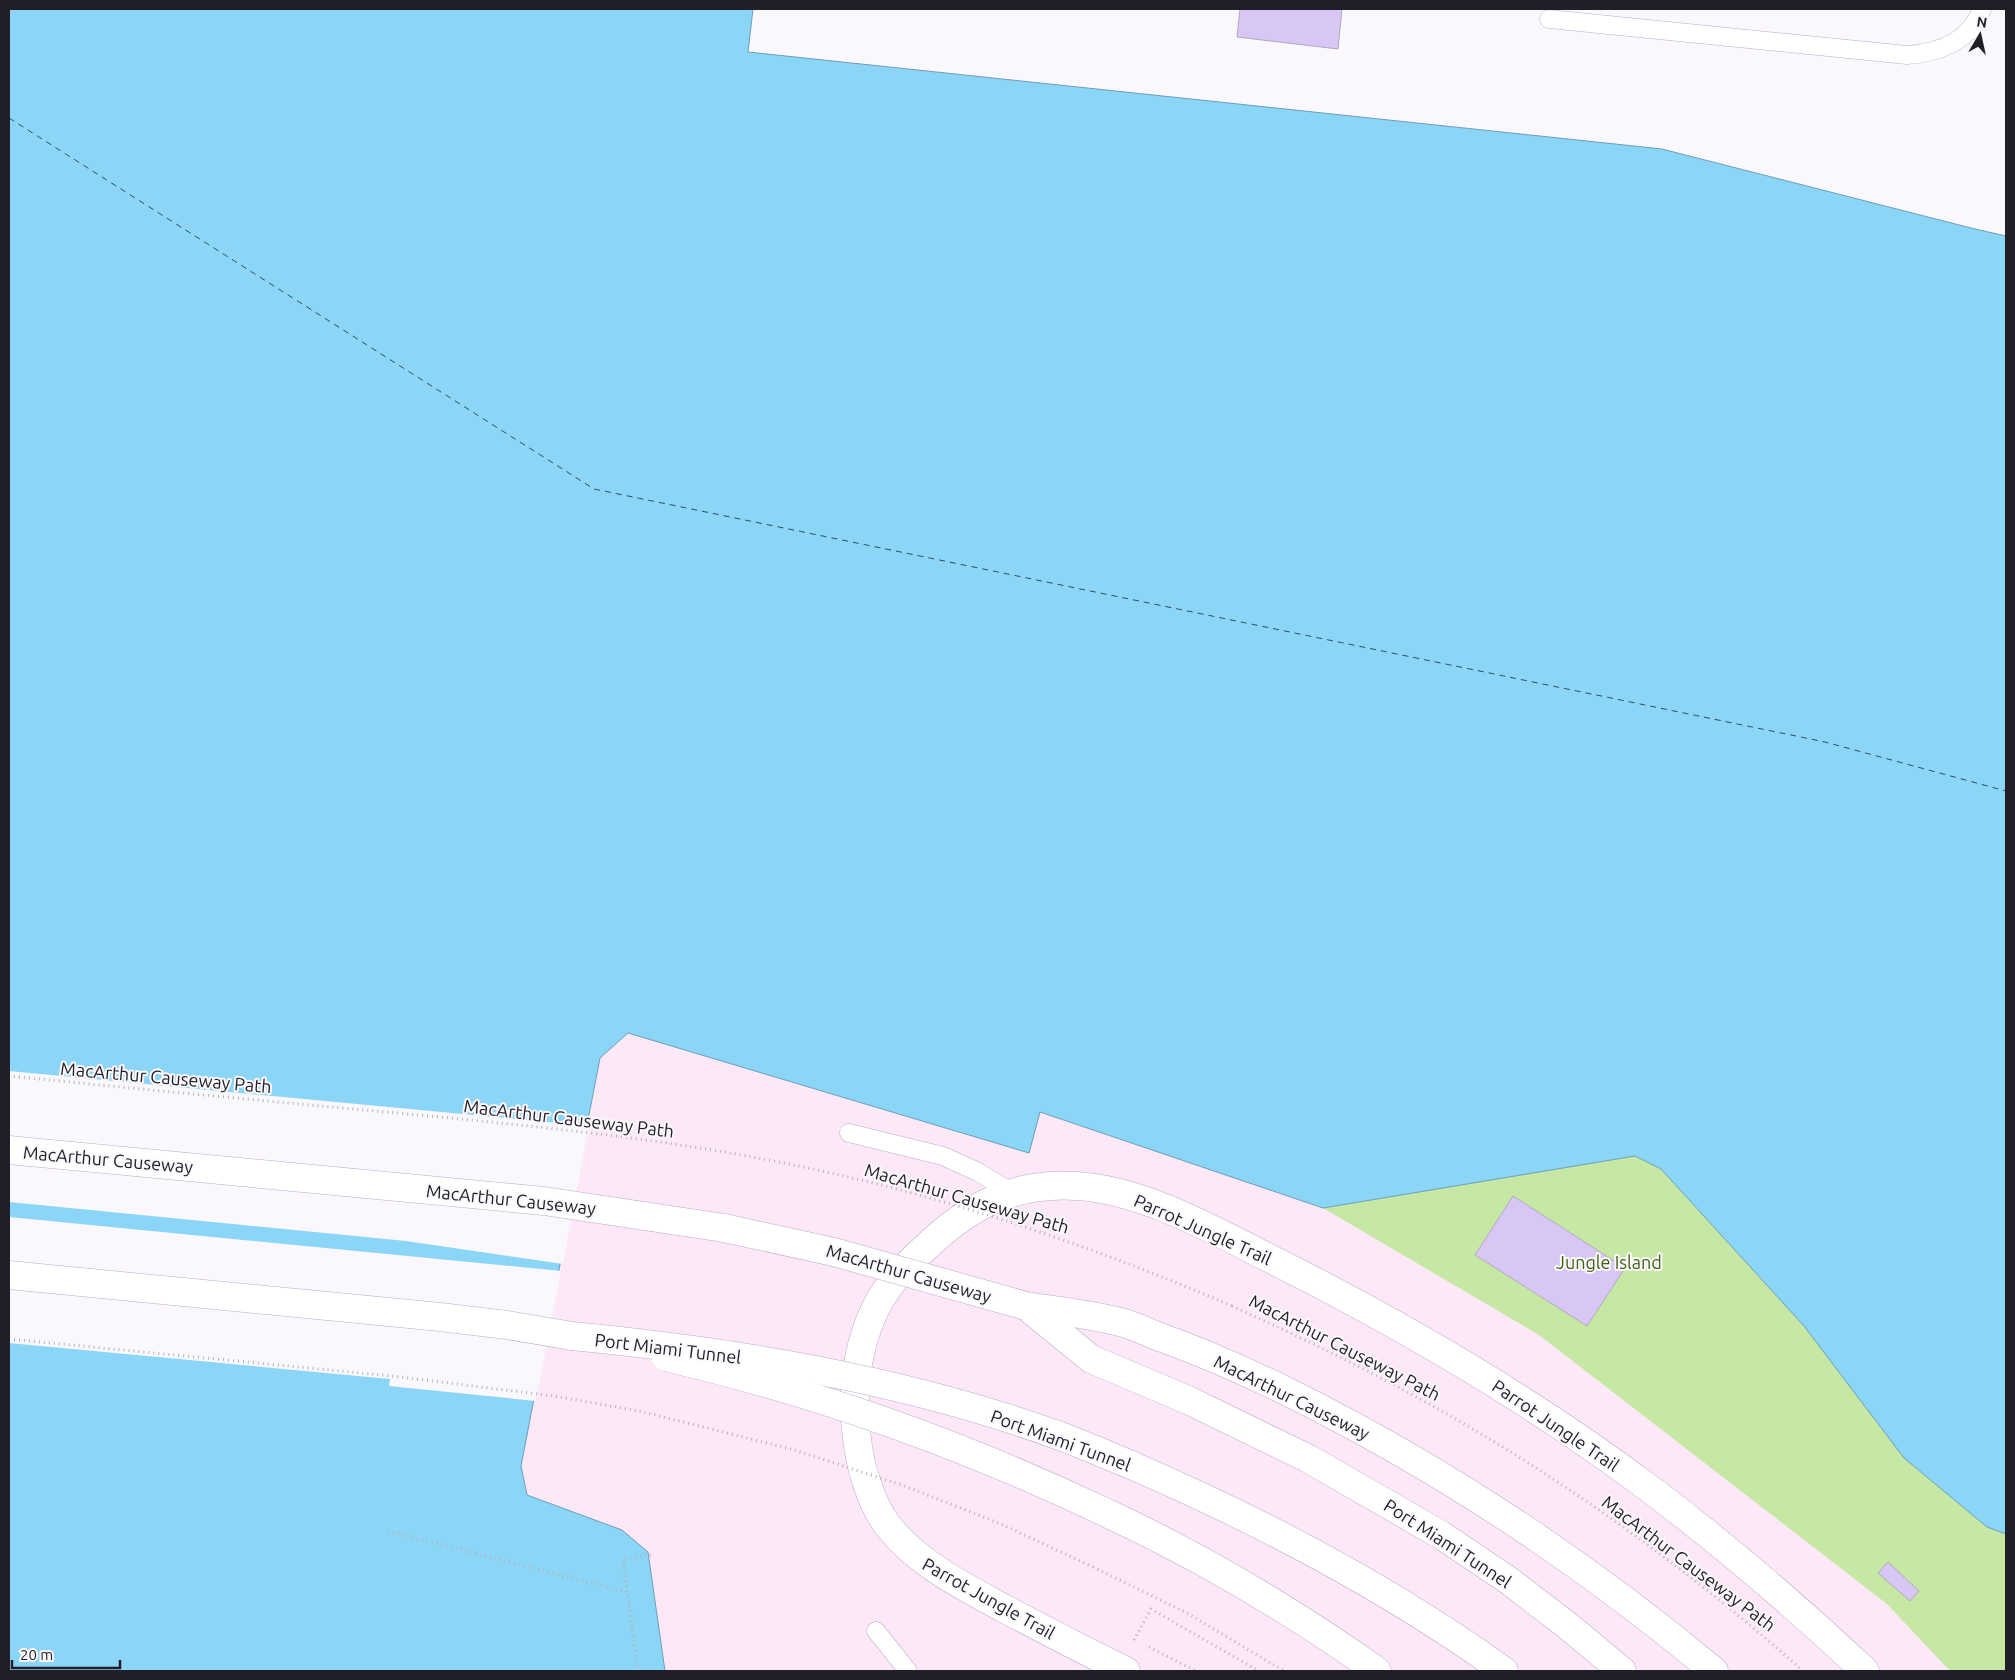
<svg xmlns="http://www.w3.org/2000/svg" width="2015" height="1680" viewBox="0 0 2015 1680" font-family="Ubuntu,sans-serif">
	<rect width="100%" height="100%" fill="#faf8fd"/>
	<!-- commercial -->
	<polygon fill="#fde8f7" points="627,1033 1028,1153 1040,1112 1323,1208 1635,1156 1987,1527 2006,1534 2006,1671 665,1671 648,1552 622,1530 527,1495 521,1466 600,1058"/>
	<!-- green -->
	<polygon fill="#c6e8a4" points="1635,1156 1661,1169 1804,1326 1904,1458 1987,1527 2006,1534 2006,1671 1950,1671 1887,1604 1539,1335 1323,1208"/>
	<!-- water -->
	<polygon fill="#8bd5f7" stroke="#6c9eb9" points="9,9 753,9 748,52 1662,149 1975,229 2006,236 2006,1534 1987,1527 1904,1458 1804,1326 1661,1169 1635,1156 1323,1208 1040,1112 1029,1153 628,1033 600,1058 521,1466 527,1495 622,1530 648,1552 665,1671 9,1671"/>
	<!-- pier -->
	<g fill="#faf8fd">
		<polygon points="9,1071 589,1126 563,1264 406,1241 9,1202"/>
		<polygon points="9,1217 561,1271 536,1401 389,1386 390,1379 9,1343"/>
	</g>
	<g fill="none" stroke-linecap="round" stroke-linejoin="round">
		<!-- ferry -->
		<polyline stroke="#275163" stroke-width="1" stroke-dasharray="6 5" stroke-linecap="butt" points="9,118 594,489 1825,742 2006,791"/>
	</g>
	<!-- building -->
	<g fill="#d8c6f4" stroke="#b1a8c2">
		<polygon points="1240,9 1342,9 1338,49 1237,37"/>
		<polygon points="1513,1196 1625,1268 1587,1326 1475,1255"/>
		<polygon points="1888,1562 1919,1591 1910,1601 1878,1573"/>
	</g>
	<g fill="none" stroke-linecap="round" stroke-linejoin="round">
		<!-- service casing -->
		<g stroke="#b7adc7" stroke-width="19">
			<g id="service">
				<path d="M1549,19L1907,55C1939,53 1970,41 1982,9"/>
				<polyline points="849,1133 943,1156 978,1172 1011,1192"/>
				<polyline points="876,1631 908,1671"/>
			</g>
		</g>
		<!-- minor casing -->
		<g stroke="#b7adc7" stroke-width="29">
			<path id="minor" d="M1126,1671C1085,1651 1045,1630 1005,1609C963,1586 918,1564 888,1526C871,1504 860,1466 857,1439C850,1391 858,1333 885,1292C896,1275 911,1261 925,1248C970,1205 1014,1182 1077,1186C1142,1190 1210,1228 1267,1257C1403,1325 1537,1403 1658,1495C1730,1550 1799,1609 1865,1671"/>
		</g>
		<!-- trunk casing -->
		<g stroke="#b7adc7" stroke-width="29">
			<g id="trunk">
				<path d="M1026,1306C1057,1311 1090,1314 1120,1322C1133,1325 1145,1331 1157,1336C1202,1352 1245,1371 1288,1392C1441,1468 1583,1562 1714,1671"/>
				<path d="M1111,1515C1203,1558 1295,1613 1377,1671"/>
			</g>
		</g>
		<!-- motorway casing -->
		<g stroke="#b7adc7" stroke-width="29">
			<g id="motorway">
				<polyline points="9,1150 544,1201 724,1228"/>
				<polyline points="9,1275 440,1317 507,1325 572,1336"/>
				<polyline points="1026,1306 1091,1359 1190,1401 1309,1459 1441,1535 1508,1580 1568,1626 1622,1671"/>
				<path d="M1131,1465C1263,1522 1387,1587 1504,1671"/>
			</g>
		</g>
		<!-- path -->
		<g stroke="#b4b2b8" stroke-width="3" stroke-dasharray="1 4" stroke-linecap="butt">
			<path d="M1232,1306C1302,1338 1371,1371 1438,1409C1568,1482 1692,1572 1803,1671"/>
			<polyline points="388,1531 627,1592"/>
			<polyline points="1093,1567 1187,1613 1284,1671"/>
			<polyline points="1134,1640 1151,1609 1259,1671"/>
			<polyline points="1149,1647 1196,1671"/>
			<polyline points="638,1671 623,1559 651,1555"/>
		</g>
		<!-- service -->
		<use href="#service" stroke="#fff" stroke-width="18"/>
		<!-- minor -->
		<use href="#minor" stroke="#fff" stroke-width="28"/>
		<!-- trunk -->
		<use href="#trunk" stroke="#fff" stroke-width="28"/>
		<!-- motorway -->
		<use href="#motorway" stroke="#fff" stroke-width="28"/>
		<!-- trunk-bridge casing -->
		<g stroke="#b7adc7" stroke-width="29" stroke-linecap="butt">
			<path id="trunk-bridge" d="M666,1357C819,1393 969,1447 1111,1515"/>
		</g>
		<!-- motorway-bridge casing -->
		<g stroke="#b7adc7" stroke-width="29" stroke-linecap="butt">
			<g id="motorway-bridge">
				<polyline points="724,1228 834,1252 1026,1306"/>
				<path d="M572,1336C737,1352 903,1379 1060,1436C1084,1445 1107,1455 1131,1465"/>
			</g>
		</g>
		<!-- path-bridge -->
		<g stroke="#b4b2b8" stroke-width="3" stroke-dasharray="1 4" stroke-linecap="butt">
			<path d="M9,1076C138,1089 267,1101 397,1113C534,1126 673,1139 808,1168C954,1199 1095,1247 1232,1306"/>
			<polyline points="9,1339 392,1376 554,1396 639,1411 791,1449 902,1485 1001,1524 1093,1567"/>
		</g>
		<!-- trunk-bridge -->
		<use href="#trunk-bridge" stroke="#fff" stroke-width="28"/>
		<!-- motorway-bridge -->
		<use href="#motorway-bridge" stroke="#fff" stroke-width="28"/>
	</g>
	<g text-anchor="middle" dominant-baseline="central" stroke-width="4" stroke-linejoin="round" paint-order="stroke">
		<!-- street labels -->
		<g font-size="18" fill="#221e28" stroke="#faf8fd">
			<text transform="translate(166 1077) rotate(5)">MacArthur Causeway Path</text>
			<text transform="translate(569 1118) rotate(7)">MacArthur Causeway Path</text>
			<text transform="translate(108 1159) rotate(5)">MacArthur Causeway</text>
			<text transform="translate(967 1198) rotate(16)">MacArthur Causeway Path</text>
			<text transform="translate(511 1199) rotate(6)">MacArthur Causeway</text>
			<text transform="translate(1203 1229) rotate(24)">Parrot Jungle Trail</text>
			<text transform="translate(909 1273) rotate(16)">MacArthur Causeway</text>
			<text transform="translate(1345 1347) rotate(27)">MacArthur Causeway Path</text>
			<text transform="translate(668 1348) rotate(7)">Port Miami Tunnel</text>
			<text transform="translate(1292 1397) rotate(26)">MacArthur Causeway</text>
			<text transform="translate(1556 1425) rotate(34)">Parrot Jungle Trail</text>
			<text transform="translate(1061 1440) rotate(20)">Port Miami Tunnel</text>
			<text transform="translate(1448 1543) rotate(33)">Port Miami Tunnel</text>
			<text transform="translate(1689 1563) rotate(37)">MacArthur Causeway Path</text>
			<text transform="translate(989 1598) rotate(29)">Parrot Jungle Trail</text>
		</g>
		<!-- park labels -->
		<g font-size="18" fill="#426212" stroke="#faf8fd">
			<text x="1609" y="1262">Jungle Island</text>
		</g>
	</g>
	<!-- border -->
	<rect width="2015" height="1680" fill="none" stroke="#221e28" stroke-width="20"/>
	<!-- north arrow -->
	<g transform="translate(1980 35) rotate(9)" stroke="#faf8fd" stroke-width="4" paint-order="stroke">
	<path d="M0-4L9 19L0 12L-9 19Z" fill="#221e28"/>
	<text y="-8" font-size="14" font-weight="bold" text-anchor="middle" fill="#221e28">N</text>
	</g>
	<!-- scale -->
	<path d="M12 1660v8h108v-8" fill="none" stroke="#221e28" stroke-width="2.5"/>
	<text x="20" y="1660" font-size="15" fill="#221e28" stroke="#faf8fd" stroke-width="4" paint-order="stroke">20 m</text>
</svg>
